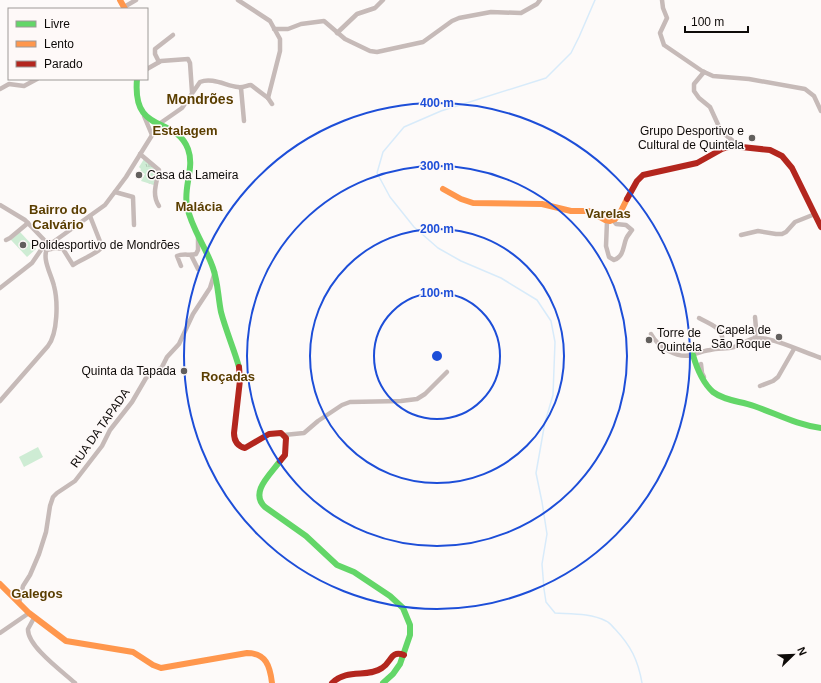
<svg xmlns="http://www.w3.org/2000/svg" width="821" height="683" viewBox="0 0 821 683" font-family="Arial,sans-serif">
	<defs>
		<pattern id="park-tufts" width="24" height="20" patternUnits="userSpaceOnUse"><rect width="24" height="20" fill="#ceecd4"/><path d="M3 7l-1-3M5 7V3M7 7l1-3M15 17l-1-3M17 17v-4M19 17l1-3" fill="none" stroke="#b0c9b5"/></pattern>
	</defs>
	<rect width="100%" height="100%" fill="#fdfaf9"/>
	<!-- park -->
	<polygon fill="url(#park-tufts)" points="144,159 157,169 154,185 141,181 145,174 140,171 141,169 139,167"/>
	<!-- pitch -->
	<g fill="#ceecd4">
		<polygon points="20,232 36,249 27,257 11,240"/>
		<polygon points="38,447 43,457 24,467 19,457"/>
	</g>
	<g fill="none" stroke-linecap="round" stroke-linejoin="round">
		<!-- stream -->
		<path stroke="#d8ebfa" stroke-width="1.5" d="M595,0L579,37L571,53L546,78L441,111L404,127L383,152L377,173L390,197L414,227L438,248L461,261L501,278L537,300L551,321L555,342L553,395L545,422L536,473L542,502L547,534L542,564L544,589L546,602L555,613C571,614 591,613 606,621C609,622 612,626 615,629C631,646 638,660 642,683"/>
		<!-- street -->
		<g stroke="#c6bab8" stroke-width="4.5">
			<polyline points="238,0 270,21 280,39 280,51 268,98"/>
			<polyline points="662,0 663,8 667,18 660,33 664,45 702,71 713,76 749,79 805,89 814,96 821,111"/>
			<polyline points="124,7 136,0"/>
			<polyline points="274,29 288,29 301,24 324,21 345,39 370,51 377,52 423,42 452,21 459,18 491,12 521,13 537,4 540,0"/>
			<polyline points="337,33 357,14 375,8 383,0"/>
			<polyline points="159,62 155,54 155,49 173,35"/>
			<polyline points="147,69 161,61 188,59 190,63 192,92"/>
			<polyline points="704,72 694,84 694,91 699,98 710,107 721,131 739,146"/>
			<polyline points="241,88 244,121"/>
			<polyline points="0,89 9,84 24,86 37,79"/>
			<polyline points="144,116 152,135"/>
			<path d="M140,154L159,170C157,182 151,194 159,206"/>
			<polyline points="115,192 133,197 134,225"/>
			<polyline points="0,205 25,220 49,245"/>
			<path d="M607,221L606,246L609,257L614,260C624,256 623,247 626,239C627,236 630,233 632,230L626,225L616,224L613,220"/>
			<polyline points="741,235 758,231 776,234 782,234 786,232 795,222 815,214"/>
			<polyline points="6,240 10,238 28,223"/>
			<path d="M46,250L56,248L63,249L73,265C80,260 98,253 101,248V244L90,216"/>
			<polyline points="191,255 198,269"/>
			<path d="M181,266L177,256C183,253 190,256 196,254L198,250V237"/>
			<path d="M0,288L32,263L43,247L49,245L105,205L126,177L159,124L182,108L200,82C212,77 227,86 238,87C243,88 247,85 251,85L268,98L272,104"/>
			<path d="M699,318C715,327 724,327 723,348"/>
			<path d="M651,334C658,347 677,359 692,355C698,353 703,351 710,350C718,348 726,349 734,347C742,345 749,338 757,338C775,338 803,352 821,358"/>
			<polyline points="755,338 756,328 755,317"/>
			<polyline points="701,364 702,373 704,377"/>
			<polyline points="760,386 773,381 778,377 794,349"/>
			<path d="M0,401L48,346C58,333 58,301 54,286C51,273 40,257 49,245"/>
			<polyline points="284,435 304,433 318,421 342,405 350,402 401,401 417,399 425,394 447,372"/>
			<polyline points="19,603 23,586 30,575 39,554 46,532 50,506 53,497 57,493 75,481 102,446 110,430 132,402 146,378 162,367 167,357 179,344 193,314 210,288 215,272"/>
			<path d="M34,618L28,629C27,646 63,672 75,683"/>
			<polyline points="0,633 29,613"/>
		</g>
		<!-- fast -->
		<g stroke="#63d668" stroke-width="6">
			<path d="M137,79C132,136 175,115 188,149C195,168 183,187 187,206C191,228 206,247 213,268C218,282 218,297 221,312C226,331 234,349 239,367"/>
			<path d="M693,355C697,369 702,382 713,392C725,401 740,401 754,406C777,414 797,425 821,428"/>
			<path d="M280,461C271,474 249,492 265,507L306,536L337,565L354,572L390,596L403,608L410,625V635L400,664L393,674L383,683"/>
		</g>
		<!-- slow -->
		<g stroke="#ff974d" stroke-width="6">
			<polyline points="120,0 125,9"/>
			<polyline points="443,189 461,199 473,203 542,204 571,211 589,211 605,220 610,221 615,219 620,213 627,199"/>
			<path d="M0,584L29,613L66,641L133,652L153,665L161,668L247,653C266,653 270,666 272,683"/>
		</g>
		<!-- jam -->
		<g stroke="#b3261e" stroke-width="6">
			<polyline points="627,199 637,181 643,175 697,163 722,149 732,146 770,150 782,156 792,168 821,227"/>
			<path d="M239,367L240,380L234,433C234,441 237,446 245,448L269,434L281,433L286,438L285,455L280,461"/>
			<path d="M332,683C347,668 368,678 382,668C392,662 390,650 404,655"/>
		</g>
	</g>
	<!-- distance rings -->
	<g fill="none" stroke="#1d4ed8" stroke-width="2">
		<circle cx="437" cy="356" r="63"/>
		<circle cx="437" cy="356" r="127"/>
		<circle cx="437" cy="356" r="190"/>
		<circle cx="437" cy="356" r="253"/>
	</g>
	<!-- markers -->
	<g fill="#625f5d" stroke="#fef9f8" stroke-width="1.5">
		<circle cx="752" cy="138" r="4"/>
		<circle cx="139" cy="175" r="4"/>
		<circle cx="23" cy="245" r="4"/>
		<circle cx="779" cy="337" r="4"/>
		<circle cx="649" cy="340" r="4"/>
		<circle cx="184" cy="371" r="4"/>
	</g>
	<g text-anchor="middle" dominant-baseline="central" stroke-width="3" stroke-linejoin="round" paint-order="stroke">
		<!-- poi labels -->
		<g font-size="12" fill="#0e0b09" stroke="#fef9f8" text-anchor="end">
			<text x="744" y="131">Grupo Desportivo e<tspan x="744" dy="14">Cultural de Quintela</tspan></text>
			<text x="147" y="175" text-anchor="start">Casa da Lameira</text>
			<text x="31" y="245" text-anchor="start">Polidesportivo de Mondrões</text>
			<text x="771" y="330">Capela de<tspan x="771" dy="14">São Roque</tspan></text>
			<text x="657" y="333" text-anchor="start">Torre de<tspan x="657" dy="14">Quintela</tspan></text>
			<text x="176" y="371">Quinta da Tapada</text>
		</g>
		<!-- street labels -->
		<g font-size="12" fill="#0e0b09" stroke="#fef9f8">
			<text transform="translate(100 428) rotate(-55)">RUA DA TAPADA</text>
		</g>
		<!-- neighbourhood labels -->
		<g font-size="13" font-weight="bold" fill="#5a3e00" stroke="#fef9f8">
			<text x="185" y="130">Estalagem</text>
			<text x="199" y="206">Malácia</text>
			<text x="58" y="209">Bairro do<tspan x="58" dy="15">Calvário</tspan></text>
			<text x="608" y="213">Varelas</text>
			<text x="228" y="376">Roçadas</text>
			<text x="37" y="593">Galegos</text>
		</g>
		<!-- quarter labels -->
		<g font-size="14" font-weight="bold" fill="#5a3e00" stroke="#fef9f8">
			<text x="200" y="99">Mondrões</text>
		</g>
	</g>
	<circle cx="437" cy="356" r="6" fill="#1d4ed8" stroke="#fef9f8" stroke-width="2"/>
	<g font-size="12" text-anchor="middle" font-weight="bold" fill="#1d4ed8" stroke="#fef9f8" stroke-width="3" stroke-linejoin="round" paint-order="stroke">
		<text x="437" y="107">400 m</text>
		<text x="437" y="170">300 m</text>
		<text x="437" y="233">200 m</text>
		<text x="437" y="297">100 m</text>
	</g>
	<!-- legend -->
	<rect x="8" y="8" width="140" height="72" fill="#fef9f8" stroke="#9e9a98"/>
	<rect x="16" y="21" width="20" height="6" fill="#63d668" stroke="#9e9a98"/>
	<text x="44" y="28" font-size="12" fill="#0e0b09">Livre</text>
	<rect x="16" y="41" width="20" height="6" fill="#ff974d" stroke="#9e9a98"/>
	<text x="44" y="48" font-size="12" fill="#0e0b09">Lento</text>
	<rect x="16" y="61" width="20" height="6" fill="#b3261e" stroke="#9e9a98"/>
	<text x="44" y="68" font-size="12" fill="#0e0b09">Parado</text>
	<!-- north arrow -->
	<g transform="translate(793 655) rotate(67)" stroke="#fef9f8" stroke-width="3" paint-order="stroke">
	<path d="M0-3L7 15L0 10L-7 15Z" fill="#0e0b09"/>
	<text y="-6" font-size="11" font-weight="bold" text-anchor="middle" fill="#0e0b09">N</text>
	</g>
	<!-- scale -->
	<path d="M685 26v6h63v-6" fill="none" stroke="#0e0b09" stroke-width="2"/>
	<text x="691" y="26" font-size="12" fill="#0e0b09" stroke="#fef9f8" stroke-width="3" paint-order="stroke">100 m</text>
</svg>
